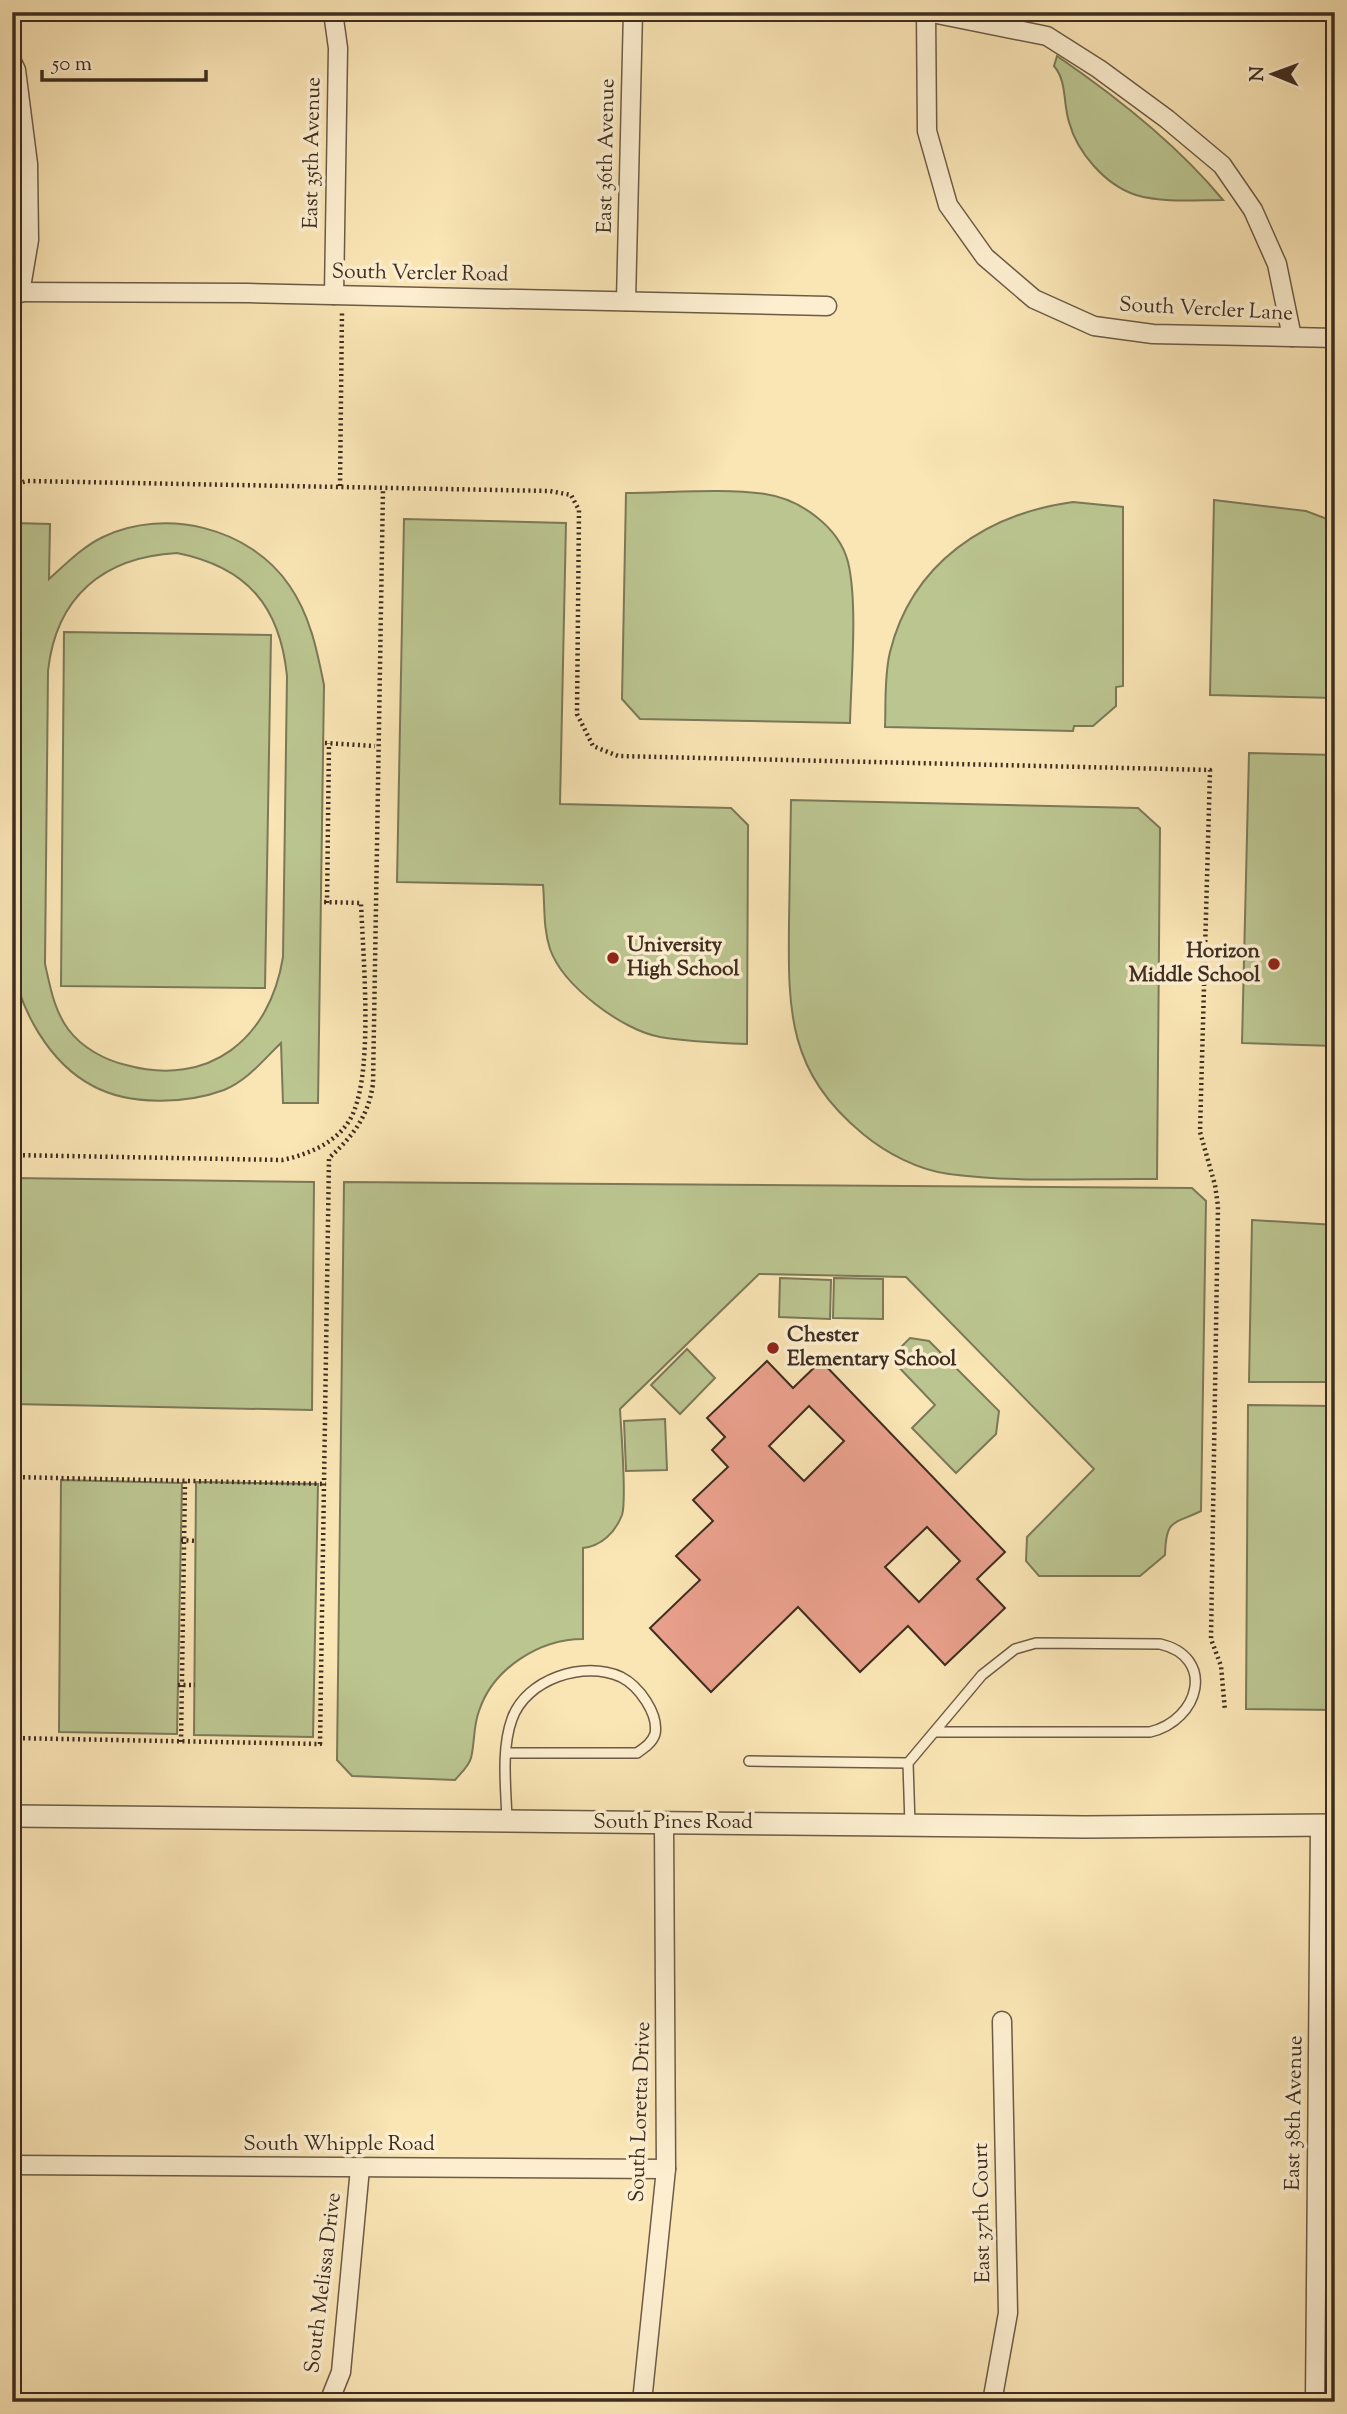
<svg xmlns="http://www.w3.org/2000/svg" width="1347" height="2414" viewBox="0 0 1347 2414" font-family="'Sorts Mill Goudy',serif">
	<rect width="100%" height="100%" fill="#fae5b5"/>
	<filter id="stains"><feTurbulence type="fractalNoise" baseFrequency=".00286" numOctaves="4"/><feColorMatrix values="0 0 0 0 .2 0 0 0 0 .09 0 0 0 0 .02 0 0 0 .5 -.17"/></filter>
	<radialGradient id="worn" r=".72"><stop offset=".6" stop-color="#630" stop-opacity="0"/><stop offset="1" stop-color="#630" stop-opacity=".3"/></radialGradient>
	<!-- green -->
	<g fill="#bbc590" stroke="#7c7958" stroke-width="2" fill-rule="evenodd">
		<path d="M1057,56C1117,97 1177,144 1223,200C1195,200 1163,203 1136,195C1105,185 1077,152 1069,122C1063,103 1067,81 1054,66Z"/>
		<path d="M626,493C669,493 723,488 765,494C800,499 839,527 848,562C858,603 851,678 850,723L640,719L622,699Z"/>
		<polygon points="1214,500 1306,511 1335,522 1335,698 1210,695"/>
		<path d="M1073,502L1123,507V686L1116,687V706L1093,726H1074L1073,731L885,727C886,703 884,677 890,652C912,563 986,514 1073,502Z"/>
		<path d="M404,519L566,523L560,804L731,808L748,825L747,1044C718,1043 689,1042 660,1037C622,1030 563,986 550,949C543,928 545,906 543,885L397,882Z"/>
		<path d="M14,523L50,524L49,579C66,564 82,547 103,537C166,507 250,528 289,585C310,615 317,650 324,685L318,1103H283L281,1043C263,1060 248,1080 224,1090C186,1104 130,1106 93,1086C49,1063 19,1009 12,961ZM177,553C247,567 280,606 287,676L283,957C270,1039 209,1088 126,1065C105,1060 82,1048 68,1029C54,1010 50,986 45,964L48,671C56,597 103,557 177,553Z"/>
		<polygon points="64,632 271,635 265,988 61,986"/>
		<polygon points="1249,753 1335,755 1335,1046 1242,1043"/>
		<path d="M791,800L1138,808L1160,828L1157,1179C1090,1178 1014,1183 949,1174C918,1170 886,1153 863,1134C788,1072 788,1012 789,923C790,882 790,841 791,800Z"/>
		<polygon points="12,1178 314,1182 312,1410 12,1404"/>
		<path d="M344,1182L1192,1188L1206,1201L1201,1511C1173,1525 1166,1518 1165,1555L1140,1576H1039L1026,1561L1027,1537L1094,1469L906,1277L759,1274L620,1409C621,1429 627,1501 622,1515C615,1533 601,1546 583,1548V1639C540,1639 493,1668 479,1711C473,1727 475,1742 471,1758C469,1766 460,1774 455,1780L352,1776L337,1760Z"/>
		<polygon points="1252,1220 1335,1225 1335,1382 1249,1382"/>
		<polygon points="780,1278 831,1280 830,1319 779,1317"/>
		<polygon points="834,1278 883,1279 883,1319 833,1318"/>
		<polygon points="910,1338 929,1341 999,1411 996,1434 956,1473 912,1428 935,1405 890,1358"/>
		<polygon points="687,1349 715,1378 680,1414 651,1385"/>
		<polygon points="1248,1405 1335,1406 1335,1710 1246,1709"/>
		<polygon points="665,1419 667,1470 626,1471 624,1421"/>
		<polygon points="61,1480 182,1483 177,1734 59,1732"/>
		<polygon points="196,1482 318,1484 313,1737 194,1735"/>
	</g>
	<!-- building -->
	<path fill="#e9a08c" stroke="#3e2d21" stroke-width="2" fill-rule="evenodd" d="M767,1361L793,1388L821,1361L1005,1552L977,1579L1005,1608L945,1665L908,1626L860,1672L798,1607L711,1692L650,1628L700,1580L676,1556L713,1521L693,1500L728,1467L712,1450L725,1437L707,1418ZM809,1406L844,1441L804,1481L769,1446ZM927,1527L960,1561L919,1602L885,1567Z"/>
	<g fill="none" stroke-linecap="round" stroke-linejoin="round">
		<!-- service casing -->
		<g stroke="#6d5b46" stroke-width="12">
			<g id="service">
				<polyline points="749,1761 908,1763"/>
				<path d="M507,1820C506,1788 501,1749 512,1719C526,1679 584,1660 621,1677C639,1686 659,1714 655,1734C652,1743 644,1748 637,1753H507"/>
				<path d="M910,1825L908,1763L982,1675L1015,1649L1036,1643L1160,1644C1216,1657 1200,1720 1150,1732H937"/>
			</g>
		</g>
		<!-- minor casing -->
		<g stroke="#6d5b46" stroke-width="21">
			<g id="minor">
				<polyline points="333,12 338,48 334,295"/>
				<polyline points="926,12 927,131 948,205 985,257 1034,299 1094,326 1153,334 1335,338"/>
				<polyline points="927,12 1047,36 1099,69 1167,119 1222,165 1253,210 1277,264 1292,337"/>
				<polyline points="12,62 16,70 28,164 29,240 20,293"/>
				<polyline points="12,292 248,293 827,306"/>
				<polyline points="626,301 633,12"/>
				<polyline points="12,2165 666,2169"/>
				<polyline points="329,2402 341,2372 360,2168"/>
				<polyline points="642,2402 666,2169 664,1823"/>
				<polyline points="992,2402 1008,2313 1002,2021"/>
				<polyline points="1315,2402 1320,1825"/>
			</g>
		</g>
		<!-- tertiary casing -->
		<g stroke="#6d5b46" stroke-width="24">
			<polyline id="tertiary" points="12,1816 1085,1827 1335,1825"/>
		</g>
		<!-- path -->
		<g stroke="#3e2d21" stroke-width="4.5" stroke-dasharray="2 3.5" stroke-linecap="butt">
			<polyline points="12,485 27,481 550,491 571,495 579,510 577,714 593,746 618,756 1210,770 1200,1132 1215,1185 1218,1206 1211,1639 1221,1666 1225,1711"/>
			<polyline points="340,486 342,311"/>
			<polyline points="325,743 375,746"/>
			<polyline points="327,903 329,743"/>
			<path d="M12,1155L282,1160C311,1154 343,1140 354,1111C373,1064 363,956 361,903L323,902"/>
			<polyline points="12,1477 326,1484"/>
			<polyline points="181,1540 196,1541"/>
			<polyline points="178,1685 195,1685"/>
			<path d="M12,1738L320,1744L329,1158C353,1136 368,1117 373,1084L383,488"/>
			<polyline points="181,1742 185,1481"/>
		</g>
		<!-- service -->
		<use href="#service" stroke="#fceecf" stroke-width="9"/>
		<!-- minor -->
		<use href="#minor" stroke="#fceecf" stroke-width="18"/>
		<!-- tertiary -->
		<use href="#tertiary" stroke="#fceecf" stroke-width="21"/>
	</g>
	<!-- markers -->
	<g fill="#8f2418" stroke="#fceecf" stroke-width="2.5">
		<circle cx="613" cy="958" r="7"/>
		<circle cx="1274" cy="964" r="7"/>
		<circle cx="773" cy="1348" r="7"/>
	</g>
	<g text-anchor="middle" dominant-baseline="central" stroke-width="7" stroke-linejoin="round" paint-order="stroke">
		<!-- street labels -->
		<g font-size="21" fill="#3e2d21" stroke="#fceecf">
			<text transform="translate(313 153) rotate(-89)">East 35th Avenue</text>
			<text transform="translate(607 156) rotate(-89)">East 36th Avenue</text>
			<text transform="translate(420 274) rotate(1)">South Vercler Road</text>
			<text transform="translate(1206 310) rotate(3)">South Vercler Lane</text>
			<text x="673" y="1823">South Pines Road</text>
			<text transform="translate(641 2112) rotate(-88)">South Loretta Drive</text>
			<text transform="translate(1295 2113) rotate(-89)">East 38th Avenue</text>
			<text x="339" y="2145">South Whipple Road</text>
			<text transform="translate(983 2213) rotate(-91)">East 37th Court</text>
			<text transform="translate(324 2283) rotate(-83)">South Melissa Drive</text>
		</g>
		<!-- poi labels -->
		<g font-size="21" font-weight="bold" fill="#3e2d21" stroke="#fceecf" text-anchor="start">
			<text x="627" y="946">University<tspan x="627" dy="24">High School</tspan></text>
			<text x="1260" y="952" text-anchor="end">Horizon<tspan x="1260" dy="24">Middle School</tspan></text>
			<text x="787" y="1336">Chester<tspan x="787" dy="24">Elementary School</tspan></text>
		</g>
	</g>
	<!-- margin -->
	<rect width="1347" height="2414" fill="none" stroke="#fae5b5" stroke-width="42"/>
	<rect x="14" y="14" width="1319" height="2386" fill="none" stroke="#3e2d21" stroke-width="3.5"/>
	<rect x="21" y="21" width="1305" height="2372" fill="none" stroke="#3e2d21" stroke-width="2"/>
	<!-- north arrow -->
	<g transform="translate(1273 74) rotate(271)" stroke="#fceecf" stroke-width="5" paint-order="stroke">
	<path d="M0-5L12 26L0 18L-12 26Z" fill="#3e2d21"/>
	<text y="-10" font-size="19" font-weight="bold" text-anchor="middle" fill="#3e2d21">N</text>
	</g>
	<!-- scale -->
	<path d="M42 70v10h164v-10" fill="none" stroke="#3e2d21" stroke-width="3.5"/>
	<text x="52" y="70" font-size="21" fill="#3e2d21" stroke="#fceecf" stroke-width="5" paint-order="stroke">50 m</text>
	<rect width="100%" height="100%" filter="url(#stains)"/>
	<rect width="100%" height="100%" fill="url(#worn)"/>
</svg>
